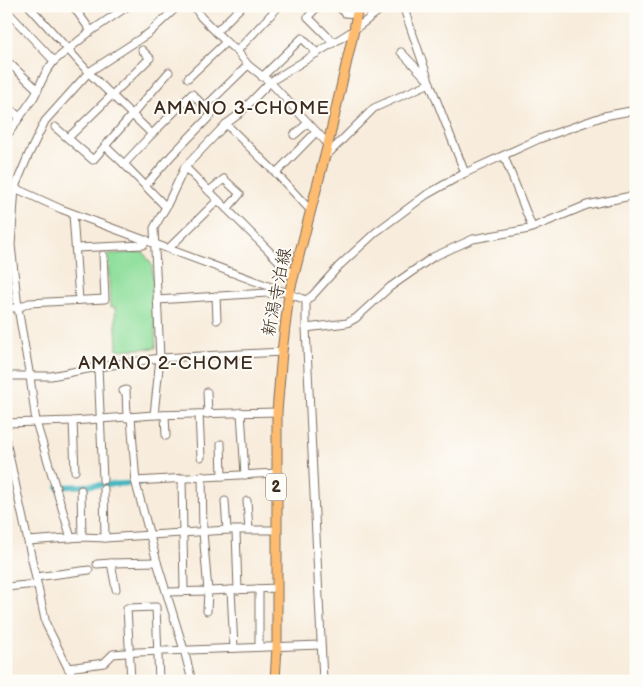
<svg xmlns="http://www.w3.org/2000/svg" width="642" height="687" viewBox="0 0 642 687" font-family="'Balsamiq Sans','Klee One',sans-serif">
	<rect width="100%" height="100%" fill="#fdfcf7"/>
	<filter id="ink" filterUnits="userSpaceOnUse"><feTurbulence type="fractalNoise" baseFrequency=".02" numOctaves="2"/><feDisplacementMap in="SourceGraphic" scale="10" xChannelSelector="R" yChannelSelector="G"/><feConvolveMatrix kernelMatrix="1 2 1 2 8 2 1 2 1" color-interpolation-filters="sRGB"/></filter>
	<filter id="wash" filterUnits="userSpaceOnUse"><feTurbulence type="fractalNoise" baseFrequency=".0096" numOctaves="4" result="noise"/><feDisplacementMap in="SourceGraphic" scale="20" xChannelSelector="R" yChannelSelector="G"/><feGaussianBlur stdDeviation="1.12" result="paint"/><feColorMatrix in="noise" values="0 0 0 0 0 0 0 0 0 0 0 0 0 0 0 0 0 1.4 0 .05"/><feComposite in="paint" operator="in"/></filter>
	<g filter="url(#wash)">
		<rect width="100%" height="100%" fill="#f8ecdc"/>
		<!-- green -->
		<polygon fill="#91df9d" stroke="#66845e" points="143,252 152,265 156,348 117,350 115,307 110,307 108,254"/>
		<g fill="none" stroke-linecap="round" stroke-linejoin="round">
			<!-- canal -->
			<polyline stroke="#46b5c0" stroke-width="5.5" points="58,487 139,483"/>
		</g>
	</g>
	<g filter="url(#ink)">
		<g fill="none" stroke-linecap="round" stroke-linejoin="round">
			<!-- minor casing -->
			<g stroke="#7d6e60" stroke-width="9">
				<g id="minor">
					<polyline points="29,6 91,75 152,134"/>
					<polyline points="73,6 91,31"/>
					<polyline points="194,6 201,17 226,42 237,51 248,65 270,82 328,144"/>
					<polyline points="318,6 308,17 333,42"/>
					<polyline points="338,6 345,13 356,14"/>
					<polyline points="403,6 429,81 465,173"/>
					<polyline points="6,10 54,61"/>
					<polyline points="216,32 242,6"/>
					<polyline points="237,51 279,6"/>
					<polyline points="401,52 427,79"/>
					<polyline points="6,60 38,90"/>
					<polyline points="262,77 302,38 317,53"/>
					<polyline points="188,78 226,42"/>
					<polyline points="6,106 20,117"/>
					<polyline points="205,107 248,65"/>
					<polyline points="226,124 276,173 311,211"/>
					<polyline points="55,127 93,160 169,72"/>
					<polyline points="294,135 308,123"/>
					<polyline points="6,137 34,97 46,72 54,61 91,31 128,6"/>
					<polyline points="68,138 150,58 142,50"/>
					<polyline points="105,146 124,164"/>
					<polyline points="326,156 374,108 430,83"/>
					<polyline points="504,156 532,227"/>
					<polyline points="185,167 294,276"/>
					<polyline points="276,173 316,132"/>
					<polyline points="6,184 61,209 306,300"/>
					<polyline points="146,185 172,155 212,114 192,94 152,134 124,164 166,207"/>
					<polyline points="209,191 224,179 240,194 227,209"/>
					<polyline points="73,214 79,300"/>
					<polyline points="76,248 143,245 147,240"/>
					<polyline points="169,248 218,200"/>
					<polyline points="216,296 217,320"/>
					<polyline points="157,300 282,292"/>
					<polyline points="306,300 312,296 339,266 376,232 426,195 465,173 539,139 604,116 636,110"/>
					<polyline points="306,300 306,328 323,681"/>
					<polyline points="6,308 18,308 29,303 105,299 103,255"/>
					<polyline points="306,328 347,323 356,318 390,287 433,257 473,239 529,229 587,205 636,195"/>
					<polyline points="98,367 103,480"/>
					<polyline points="6,376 51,376 98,367 160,358 282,352"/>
					<polyline points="123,391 126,390 127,418"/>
					<polyline points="207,392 208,414"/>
					<polyline points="241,412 245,475"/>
					<polyline points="199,414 201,457"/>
					<polyline points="154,415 160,358 154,228 166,207 185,167 226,124 238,115 270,82 354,30 385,6"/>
					<polyline points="165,415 166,436"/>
					<polyline points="131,417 136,484 157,562 184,650 192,681"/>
					<polyline points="73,421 75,471"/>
					<polyline points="6,423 73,421 154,415 277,412"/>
					<polyline points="6,441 46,624 68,668 76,681"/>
					<polyline points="221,444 222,476"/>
					<polyline points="182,478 184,591"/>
					<polyline points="135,481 276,473"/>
					<polyline points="104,489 105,538"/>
					<polyline points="81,490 82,537"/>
					<polyline points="225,501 227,530"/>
					<polyline points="247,501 249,530"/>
					<polyline points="236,531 238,590"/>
					<polyline points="71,538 36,422 30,377 18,308 11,245 15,187 28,156 45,121 89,72 149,33 178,6"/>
					<polyline points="28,541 82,537 105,538 227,530 277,530"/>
					<polyline points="97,564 111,563"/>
					<polyline points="36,577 89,570"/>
					<polyline points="6,587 37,584"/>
					<polyline points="116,589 111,563 157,562"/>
					<polyline points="167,592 208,591 203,532 202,476"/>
					<polyline points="207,611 208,591 231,590"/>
					<polyline points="259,647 259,589"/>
					<polyline points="234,648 231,590 277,588"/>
					<polyline points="68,668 104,663 113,654 138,652 320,645"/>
					<polyline points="131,681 127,608 156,607 159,681"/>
				</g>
			</g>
			<!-- major casing -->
			<g stroke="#7d6e60" stroke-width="11">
				<polyline id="major" points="275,681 277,646 277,412 282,352 289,294 328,144 354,30 358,6"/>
			</g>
			<!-- minor -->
			<use href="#minor" stroke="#fff" stroke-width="7"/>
			<!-- major -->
			<use href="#major" stroke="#febc70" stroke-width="9"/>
		</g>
	</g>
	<g text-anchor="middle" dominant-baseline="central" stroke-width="4" stroke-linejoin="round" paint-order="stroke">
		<!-- shield labels -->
		<rect fill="#fdfcf7" stroke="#75695f" stroke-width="1" x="266" y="473.5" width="20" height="27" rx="4"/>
		<g font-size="16" font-weight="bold" fill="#3b2a1e">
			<text x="276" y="487">2</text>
		</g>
		<!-- street labels -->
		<g font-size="18" fill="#3b2a1e" stroke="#fdfcf7">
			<text transform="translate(277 292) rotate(-79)">新潟寺泊線</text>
		</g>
		<!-- neighbourhood labels -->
		<g font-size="19" letter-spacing="1" fill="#3b2a1e" stroke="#fdfcf7">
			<text x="242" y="108">AMANO 3-CHOME</text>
			<text x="166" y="363">AMANO 2-CHOME</text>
		</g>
	</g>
	<!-- margin -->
	<rect width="642" height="687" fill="none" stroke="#fdfcf7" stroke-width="25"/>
</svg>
